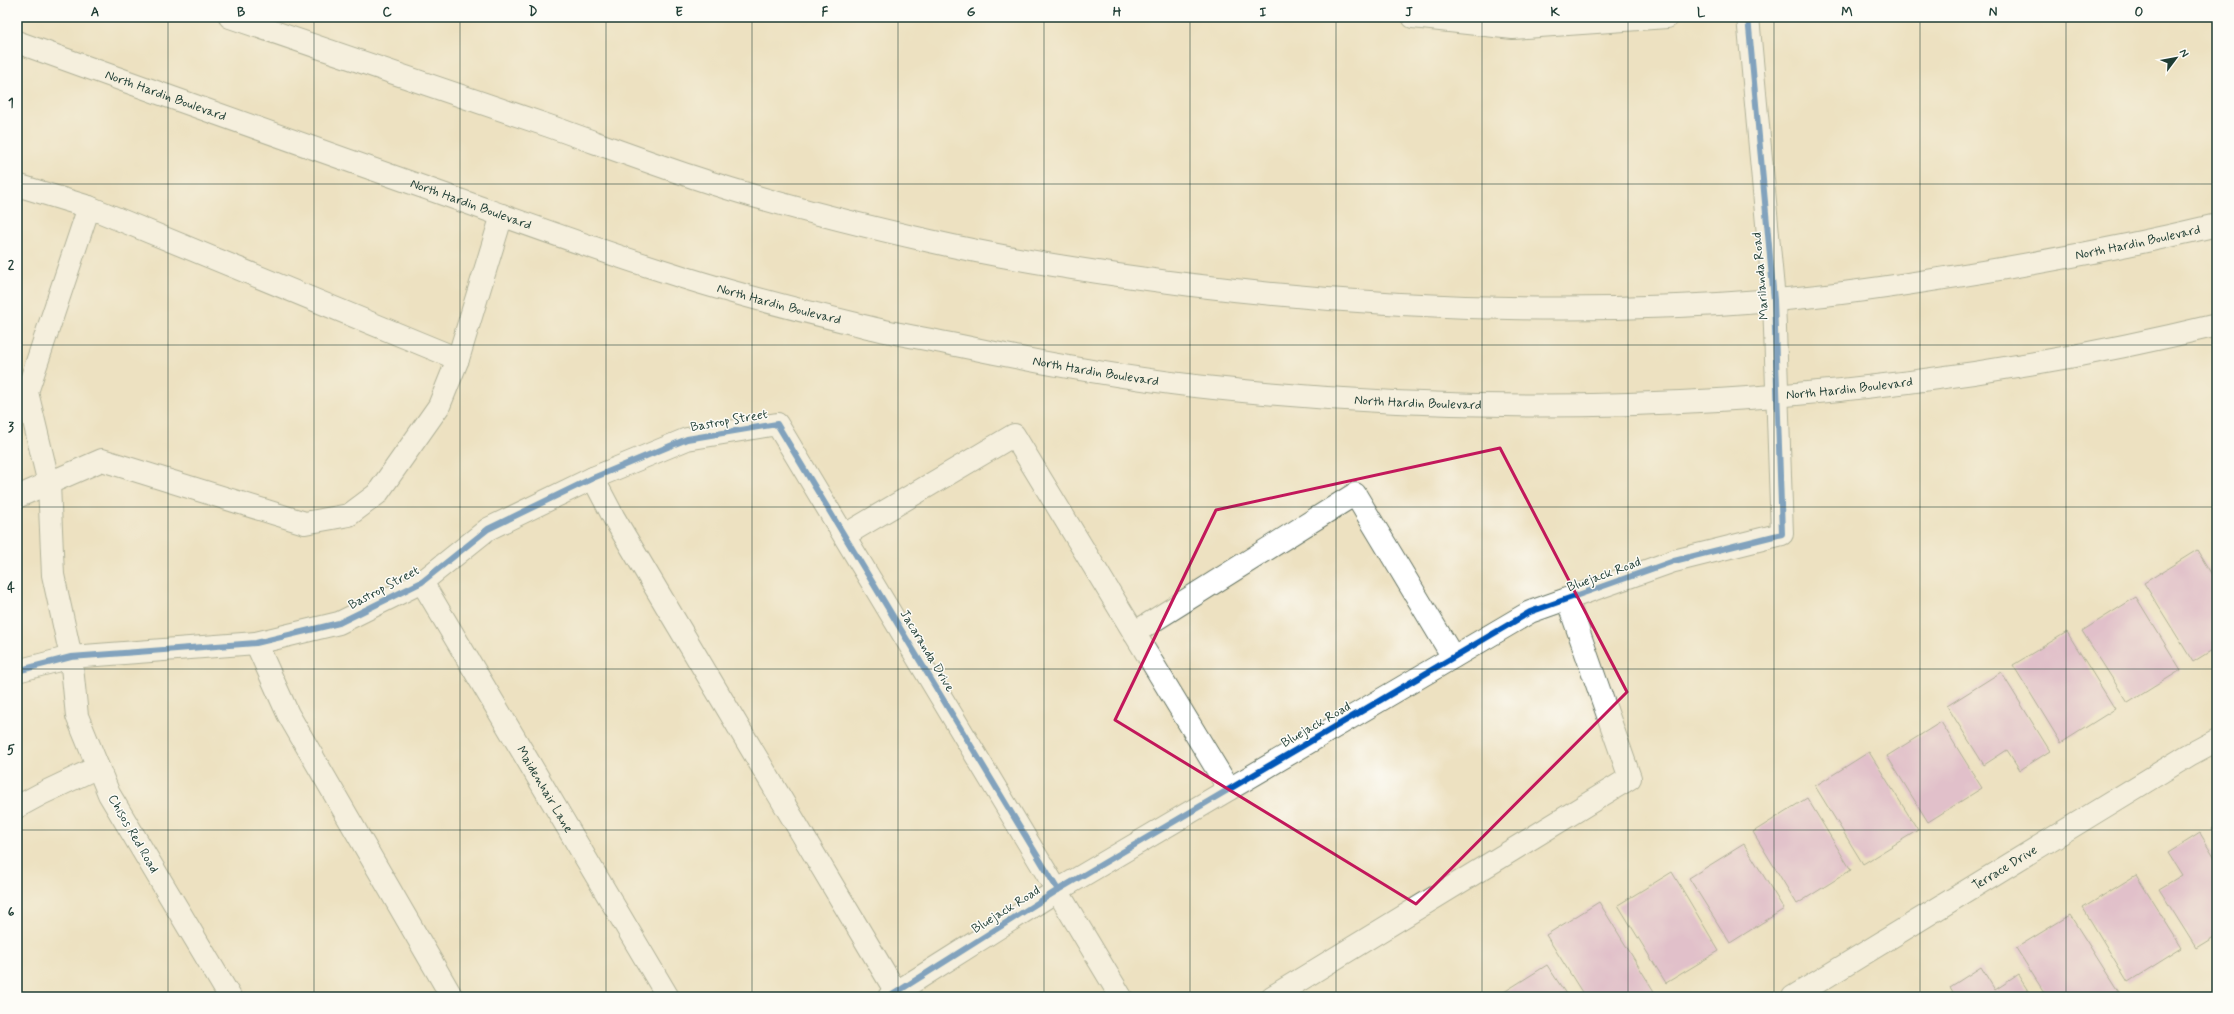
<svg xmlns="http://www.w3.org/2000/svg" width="2234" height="1014" viewBox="0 0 2234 1014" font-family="Mynerve,sans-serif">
	<rect width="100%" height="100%" fill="#fdfcf7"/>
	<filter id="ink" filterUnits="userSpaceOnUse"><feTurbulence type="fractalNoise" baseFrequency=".025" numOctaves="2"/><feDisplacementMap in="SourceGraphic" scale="8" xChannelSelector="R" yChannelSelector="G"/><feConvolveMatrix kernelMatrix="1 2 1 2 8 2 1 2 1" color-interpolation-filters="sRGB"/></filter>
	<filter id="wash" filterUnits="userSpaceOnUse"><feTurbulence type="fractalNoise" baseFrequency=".012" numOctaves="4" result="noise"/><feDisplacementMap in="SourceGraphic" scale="16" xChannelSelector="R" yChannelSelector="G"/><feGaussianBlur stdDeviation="0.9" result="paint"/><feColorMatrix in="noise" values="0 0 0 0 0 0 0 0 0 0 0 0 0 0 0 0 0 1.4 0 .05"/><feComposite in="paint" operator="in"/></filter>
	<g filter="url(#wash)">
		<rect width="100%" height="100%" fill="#ede1c1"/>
		<g id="blocks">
			<!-- building -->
			<g fill="#d398d5">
				<polygon points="2197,550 2217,583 2217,647 2193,662 2144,583"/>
				<polygon points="2136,597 2181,670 2128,703 2082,631"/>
				<polygon points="2067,632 2115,709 2061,743 2013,665"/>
				<polygon points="2001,672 2050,751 2020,770 2007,750 1984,765 1947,706"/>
				<polygon points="1941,722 1982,788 1928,822 1887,756"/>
				<polygon points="1869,752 1918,830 1863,864 1815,786"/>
				<polygon points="1807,798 1851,870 1797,904 1753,832"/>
				<polygon points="2217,824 2217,837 2212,828"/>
				<polygon points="2200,833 2217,861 2217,935 2196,948 2159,889 2182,875 2168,853"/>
				<polygon points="1744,844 1784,909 1730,943 1689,878"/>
				<polygon points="1672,872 1719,951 1666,983 1618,905"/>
				<polygon points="2136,875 2182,948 2128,982 2083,908"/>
				<polygon points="1599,902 1655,993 1648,997 1585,997 1546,935"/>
				<polygon points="2070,915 2120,994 2115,997 2047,997 2016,948"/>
				<polygon points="1547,965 1568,997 1496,997"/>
				<polygon points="1981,967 1995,990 2018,975 2032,997 1956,997 1950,987"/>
			</g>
		</g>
	</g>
	<g filter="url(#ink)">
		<use href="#blocks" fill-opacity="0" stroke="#677665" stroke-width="1"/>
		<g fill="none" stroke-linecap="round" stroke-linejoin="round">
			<!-- minor casing -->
			<g stroke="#677665" stroke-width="24">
				<g id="minor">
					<polyline points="1413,17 1513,28 1667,17"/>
					<polyline points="17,185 89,207"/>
					<polyline points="593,478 614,518 896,992"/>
					<polyline points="17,497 102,460 305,523 349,515 377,494 439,406 458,359"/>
					<polyline points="845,535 1014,435 1229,789"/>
					<path id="s1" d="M422,582L668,997"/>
					<polyline points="1134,633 1355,494 1453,657"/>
					<polyline points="256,643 288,714 452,997"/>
					<polyline points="17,671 71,657 256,643 339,623 422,582 488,529 593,478 687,439 777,424 1121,997"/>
					<polyline points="17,807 41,794 98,767"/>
					<polyline points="230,997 109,794 77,716 71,657 53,575 49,484 27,392 89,207 458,359 502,215"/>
					<polyline points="889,997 1058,890 1530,612 1674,561 1782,534 1774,300 1748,17"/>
					<polyline points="1272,997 1630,778 1567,599"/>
					<path id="s2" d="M1793,997L2189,755L2217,740"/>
				</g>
			</g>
			<!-- major casing -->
			<g stroke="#677665" stroke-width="24">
				<g id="major">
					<path id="s3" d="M230,17C336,53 442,90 549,126C597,143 645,161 693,177C770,203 851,223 930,241C1017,261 1104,274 1192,285C1385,309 1580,316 1774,300C1825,296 1876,289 1926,281C2024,266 2121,248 2217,225"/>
					<path id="s4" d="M17,42C152,91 288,139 423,187C505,216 587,247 670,273C731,293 794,309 856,324C889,333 923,338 956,345C1041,363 1127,379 1214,388C1548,424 1890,405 2217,325"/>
				</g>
			</g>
			<!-- minor -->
			<use href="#minor" stroke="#fff" stroke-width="22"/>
			<!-- major -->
			<use href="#major" stroke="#fff" stroke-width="22"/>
			<!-- cycleway casing -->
			<g stroke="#fdfcf7" stroke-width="8">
				<g id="cycleway">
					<polyline points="17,671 71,657 256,643 339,623 422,582 488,529 593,478 687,439 777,424 1058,890"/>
					<polyline points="889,997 1058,890 1530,612 1674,561 1782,534 1774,300 1748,17"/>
				</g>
			</g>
			<!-- cycleway -->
			<use href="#cycleway" stroke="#0057b8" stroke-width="6"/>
		</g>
	</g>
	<!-- marked area -->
	<path d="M0 0H2234V1014H0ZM1500,448L1627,692L1416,904L1115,720L1216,510Z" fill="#ede1c1" fill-opacity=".55" fill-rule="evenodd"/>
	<path fill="none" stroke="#c2185b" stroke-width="3" stroke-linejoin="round" d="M1500,448L1627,692L1416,904L1115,720L1216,510Z"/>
	<!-- grid -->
	<path fill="none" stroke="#1f3d34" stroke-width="1" stroke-opacity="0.55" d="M168,17V997M314,17V997M460,17V997M606,17V997M752,17V997M898,17V997M1044,17V997M1190,17V997M1336,17V997M1482,17V997M1628,17V997M1774,17V997M1920,17V997M2066,17V997M17,184H2217M17,345H2217M17,507H2217M17,669H2217M17,830H2217"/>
	<g text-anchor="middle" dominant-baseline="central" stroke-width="3" stroke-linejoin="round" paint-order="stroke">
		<!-- street labels -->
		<g font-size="13" fill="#1f3d34" stroke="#fdfcf7">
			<text stroke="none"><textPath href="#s4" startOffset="158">North Hardin Boulevard</textPath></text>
			<text stroke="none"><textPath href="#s4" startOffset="482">North Hardin Boulevard</textPath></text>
			<text stroke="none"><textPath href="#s3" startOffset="1953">North Hardin Boulevard</textPath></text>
			<text transform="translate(1761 276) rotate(-95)">Marilanda Road</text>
			<text stroke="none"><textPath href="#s4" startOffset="806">North Hardin Boulevard</textPath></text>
			<text stroke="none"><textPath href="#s4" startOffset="1130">North Hardin Boulevard</textPath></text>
			<text stroke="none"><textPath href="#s4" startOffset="1886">North Hardin Boulevard</textPath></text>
			<text stroke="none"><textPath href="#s4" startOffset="1454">North Hardin Boulevard</textPath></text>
			<text transform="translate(729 421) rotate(-10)">Bastrop Street</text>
			<text transform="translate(1604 575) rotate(-20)">Bluejack Road</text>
			<text transform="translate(384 588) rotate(-28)">Bastrop Street</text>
			<text transform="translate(927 651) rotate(59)">Jacaranda Drive</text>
			<text transform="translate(1316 725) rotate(-30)">Bluejack Road</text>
			<text stroke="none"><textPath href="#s1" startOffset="241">Maidenhair Lane</textPath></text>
			<text transform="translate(133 834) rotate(60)">Chisos Red Road</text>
			<text stroke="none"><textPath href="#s2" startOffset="248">Terrace Drive</textPath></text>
			<text transform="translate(1006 910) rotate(-32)">Bluejack Road</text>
		</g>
	</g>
	<!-- margin -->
	<rect width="2234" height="1014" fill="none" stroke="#fdfcf7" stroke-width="44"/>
	<!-- north arrow -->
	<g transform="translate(2176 58) rotate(58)" stroke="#fdfcf7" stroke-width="3" paint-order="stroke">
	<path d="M0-3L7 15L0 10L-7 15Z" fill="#1f3d34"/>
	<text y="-6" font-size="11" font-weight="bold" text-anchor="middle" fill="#1f3d34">N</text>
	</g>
	<rect x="22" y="22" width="2190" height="970" fill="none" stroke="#1f3d34" stroke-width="1.5"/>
	<g font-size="13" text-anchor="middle" font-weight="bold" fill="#1f3d34">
		<text x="95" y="16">A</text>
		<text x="241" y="16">B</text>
		<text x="387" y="16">C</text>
		<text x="533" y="16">D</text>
		<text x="679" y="16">E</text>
		<text x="825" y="16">F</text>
		<text x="971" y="16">G</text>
		<text x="1117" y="16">H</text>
		<text x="1263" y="16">I</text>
		<text x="1409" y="16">J</text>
		<text x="1555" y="16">K</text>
		<text x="1701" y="16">L</text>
		<text x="1847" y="16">M</text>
		<text x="1993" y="16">N</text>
		<text x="2139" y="16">O</text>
		<text x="11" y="107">1</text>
		<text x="11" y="269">2</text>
		<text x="11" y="431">3</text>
		<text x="11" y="592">4</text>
		<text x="11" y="754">5</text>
		<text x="11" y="916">6</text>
	</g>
</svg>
